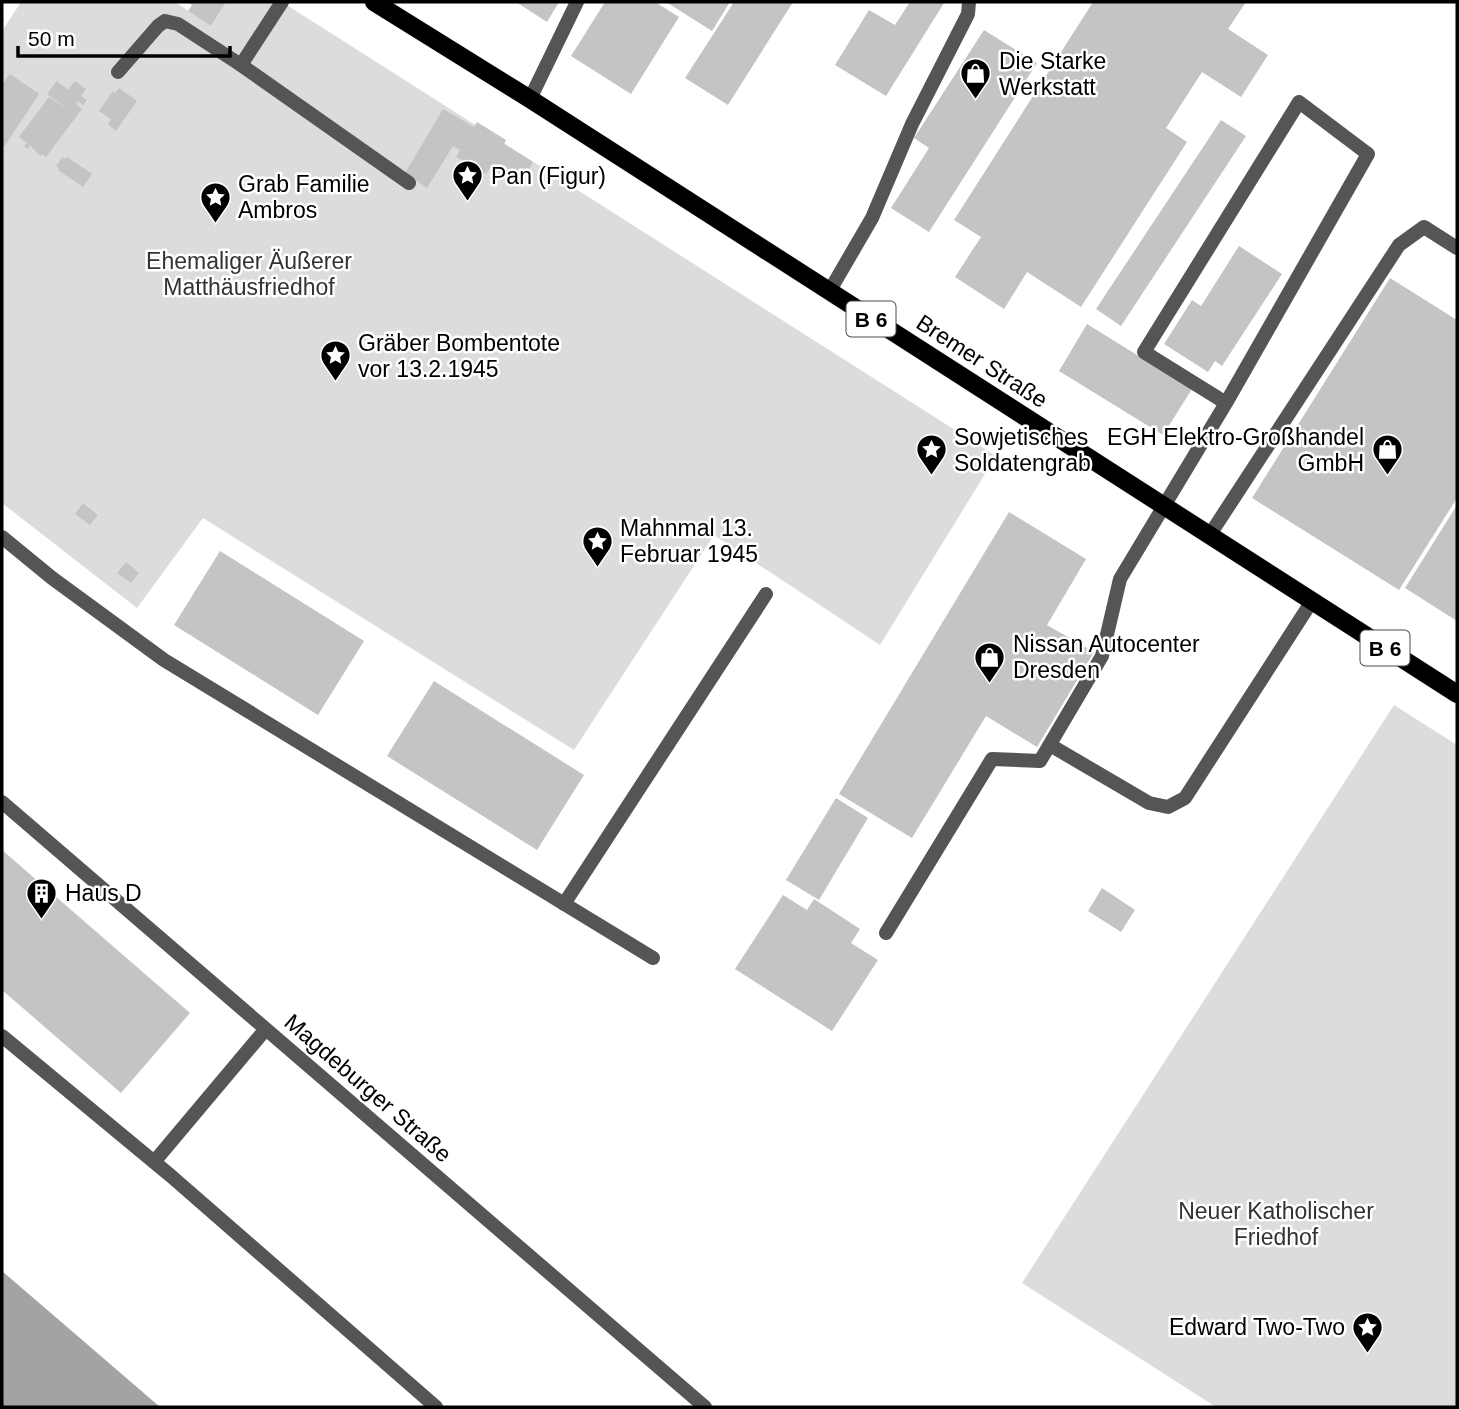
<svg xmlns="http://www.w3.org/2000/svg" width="1459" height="1409" viewBox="0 0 1459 1409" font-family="Helvetica,sans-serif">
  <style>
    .green { fill: #dcdcdc }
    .water { fill: #a3a3a3 }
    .building { fill: #c4c4c4 }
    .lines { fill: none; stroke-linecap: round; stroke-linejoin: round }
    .primary-casing { stroke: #dbdbdb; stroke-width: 19 }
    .lane { stroke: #555; stroke-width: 14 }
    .street { stroke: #555; stroke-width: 14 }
    .primary { stroke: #000; stroke-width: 18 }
    .labels { text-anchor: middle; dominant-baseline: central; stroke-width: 5; stroke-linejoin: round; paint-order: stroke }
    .shield { fill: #fff; stroke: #4c4c4c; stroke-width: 2 }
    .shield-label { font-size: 21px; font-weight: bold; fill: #000 }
    .poi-label { font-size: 23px; fill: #000; stroke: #fff; text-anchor: start }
    .park-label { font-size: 23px; fill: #333; stroke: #fff }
    .street-label { font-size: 23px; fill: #000; stroke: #fff }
  </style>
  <rect width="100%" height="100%" fill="#fff"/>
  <g class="green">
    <polygon points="21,2 175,2 211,26 226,2 282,2 996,456 880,645 714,535 574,750 203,518 137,608 2,503 2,31"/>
    <polygon points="1394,705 1457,745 1457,1407 1216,1407 1022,1283"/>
  </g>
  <polygon class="water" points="2,1271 160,1407 2,1407"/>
  <g class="building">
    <polygon points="187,2 226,2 211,26 188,11 192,5"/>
    <polygon points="516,2 559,2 547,22"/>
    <polygon points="605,2 655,2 679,17 631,94 571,56"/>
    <polygon points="666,2 730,2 712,31"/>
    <polygon points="734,2 793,2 728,105 685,78"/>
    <polygon points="910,2 944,3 886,96 835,65 869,10 895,25"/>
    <polygon points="1093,2 1246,2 1228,29 1268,55 1241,97 1202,72 1166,128 1187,142 1081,307 1027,272 1004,309 955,277 981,237 954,220"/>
    <polygon points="984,30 1037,63 929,232 891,208 929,148 914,138"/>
    <polygon points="10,74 39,94 2,150 2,85"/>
    <polygon points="57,81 68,90 75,81 86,89 81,96 87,100 83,105 78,101 76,104 82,109 46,157 42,154 40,156 30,145 28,149 24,146 27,143 19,137 49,97 72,112 47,94"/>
    <polygon points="119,88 137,101 116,131 108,124 111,119 99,111 113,91 115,93"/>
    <polygon points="443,109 474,127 477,122 506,140 504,144 533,162 519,186 490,168 486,174 456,157 460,150 453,146 427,188 405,173"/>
    <polygon points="1221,120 1246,136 1121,326 1096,309"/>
    <polygon points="62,157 65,159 67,157 92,174 83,187 58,170 59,168 56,166"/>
    <polygon points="1239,246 1282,274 1222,366 1215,361 1208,372 1164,344 1192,300 1201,306"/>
    <polygon points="1390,278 1457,320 1457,498 1399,590 1252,498"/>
    <polygon points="1087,324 1192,389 1163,435 1059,371"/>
    <polygon points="83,503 98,515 90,525 75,514"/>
    <polygon points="1457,505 1457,621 1405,588"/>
    <polygon points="1009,512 1086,559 1047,625 1094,652 1037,747 986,716 912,838 839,794"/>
    <polygon points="220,551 364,641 318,715 174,625"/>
    <polygon points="126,562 139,573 131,583 117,573"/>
    <polygon points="434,681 584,775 537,850 387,756"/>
    <polygon points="836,798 868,818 819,900 786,880"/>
    <polygon points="2,850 190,1013 121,1093 2,990"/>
    <polygon points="1102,888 1135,910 1121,932 1088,911"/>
    <polygon points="783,895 807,910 814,899 860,929 851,943 878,960 832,1031 735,969"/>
  </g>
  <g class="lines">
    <defs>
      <polyline id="primary" points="374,2 530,99 1457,694"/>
    </defs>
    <use href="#primary" class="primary-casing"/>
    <g class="lane">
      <polyline points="241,65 409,183"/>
      <polyline points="118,72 158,26 165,21 178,24 241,65 282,2"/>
      <polyline points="530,99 577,2"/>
      <polyline points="829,292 872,218 912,124 968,14 969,2"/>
      <polyline points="1209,536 1399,245 1424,227 1457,248"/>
      <polyline points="2,537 52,578 164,660 653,958"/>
      <polyline points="1050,745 1149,803 1168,807 1185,798 1312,601"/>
      <polyline points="564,904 766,594"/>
      <polyline points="886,933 992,759 1040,761 1102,656 1120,579 1226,403 1368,154 1299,102 1144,352 1226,403"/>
      <polyline points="2,1036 171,1176 436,1407"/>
      <polyline points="154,1162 265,1030"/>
    </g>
    <polyline class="street" points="2,802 705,1407"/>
    <use href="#primary" class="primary"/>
  </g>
  <defs>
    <symbol id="shop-pin" viewBox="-11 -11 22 30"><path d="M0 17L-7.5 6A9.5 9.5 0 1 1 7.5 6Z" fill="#000" stroke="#fff"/><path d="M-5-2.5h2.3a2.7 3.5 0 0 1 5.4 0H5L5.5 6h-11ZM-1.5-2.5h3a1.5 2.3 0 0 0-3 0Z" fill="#fff"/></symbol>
    <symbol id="sight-pin" viewBox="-11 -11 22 30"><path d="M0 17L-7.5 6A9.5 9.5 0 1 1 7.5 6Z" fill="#000" stroke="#fff"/><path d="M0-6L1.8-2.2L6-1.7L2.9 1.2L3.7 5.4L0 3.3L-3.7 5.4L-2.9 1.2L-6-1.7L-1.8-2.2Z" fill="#fff"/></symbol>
    <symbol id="building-pin" viewBox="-11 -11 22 30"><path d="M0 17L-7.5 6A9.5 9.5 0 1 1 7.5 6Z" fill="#000" stroke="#fff"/><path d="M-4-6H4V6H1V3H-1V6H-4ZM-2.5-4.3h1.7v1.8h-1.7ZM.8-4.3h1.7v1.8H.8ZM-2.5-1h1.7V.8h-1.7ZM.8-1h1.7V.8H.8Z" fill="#fff"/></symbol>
  </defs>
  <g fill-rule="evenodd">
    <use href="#shop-pin" x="958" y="56" width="35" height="47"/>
    <use href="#sight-pin" x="450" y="158" width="35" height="47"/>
    <use href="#sight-pin" x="198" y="180" width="35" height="47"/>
    <use href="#sight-pin" x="318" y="338" width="35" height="47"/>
    <use href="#sight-pin" x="914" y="432" width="35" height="47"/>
    <use href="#shop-pin" x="1370" y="432" width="35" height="47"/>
    <use href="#sight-pin" x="580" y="524" width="35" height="47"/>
    <use href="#shop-pin" x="972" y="640" width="35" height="47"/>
    <use href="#building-pin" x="24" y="876" width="35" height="47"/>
    <use href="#sight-pin" x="1350" y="1310" width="35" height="47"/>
  </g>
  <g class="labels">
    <g class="shield">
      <rect x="846.5" y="301.5" width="49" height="35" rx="5"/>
      <rect x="1360.5" y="630.5" width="49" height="35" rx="5"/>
    </g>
    <g class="shield-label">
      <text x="871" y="319">B 6</text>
      <text x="1385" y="648">B 6</text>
    </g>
    <g class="poi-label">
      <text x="999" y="61">Die Starke<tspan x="999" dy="26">Werkstatt</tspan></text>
      <text x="491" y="176">Pan (Figur)</text>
      <text x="238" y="184">Grab Familie<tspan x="238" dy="26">Ambros</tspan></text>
      <text x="358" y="343">Gräber Bombentote<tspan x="358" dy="26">vor 13.2.1945</tspan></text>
      <text x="954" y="437">Sowjetisches<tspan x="954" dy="26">Soldatengrab</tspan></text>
      <text x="1364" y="437" text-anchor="end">EGH Elektro-Großhandel<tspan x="1364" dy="26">GmbH</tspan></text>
      <text x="620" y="528">Mahnmal 13.<tspan x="620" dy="26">Februar 1945</tspan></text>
      <text x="1013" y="644">Nissan Autocenter<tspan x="1013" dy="26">Dresden</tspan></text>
      <text x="65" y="893">Haus D</text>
      <text x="1345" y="1327" text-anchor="end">Edward Two-Two</text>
    </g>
    <g class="park-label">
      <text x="249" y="261">Ehemaliger Äußerer<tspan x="249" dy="26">Matthäusfriedhof</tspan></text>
      <text x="1276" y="1211">Neuer Katholischer<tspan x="1276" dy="26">Friedhof</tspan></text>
    </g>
    <g class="street-label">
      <text transform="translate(982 361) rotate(33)">Bremer Straße</text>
      <text transform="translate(368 1088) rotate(41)">Magdeburger Straße</text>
    </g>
  </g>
  <rect width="1459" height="1409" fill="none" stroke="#000000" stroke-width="7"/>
  <path d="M18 46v10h212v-10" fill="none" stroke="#000000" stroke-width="3.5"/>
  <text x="28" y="46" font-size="21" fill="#000000" stroke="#ffffff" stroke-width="5" paint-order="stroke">50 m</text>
</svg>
